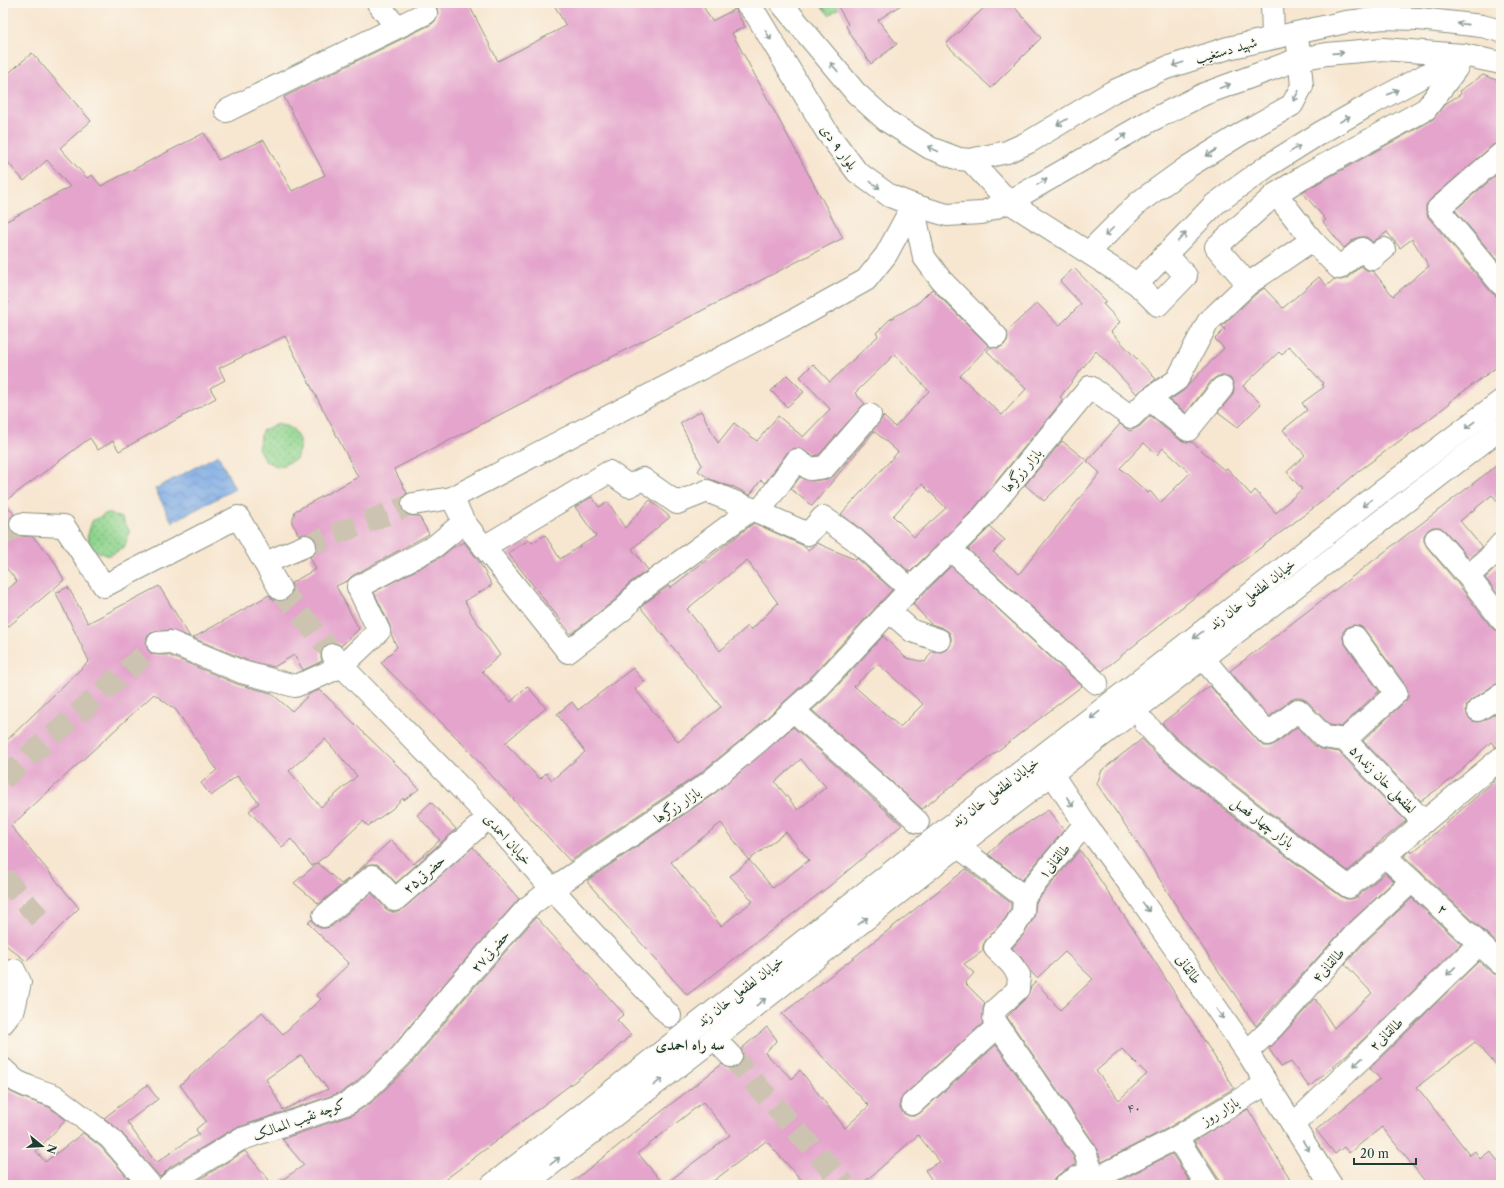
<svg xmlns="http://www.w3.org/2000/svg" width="1504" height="1188" viewBox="0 0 1504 1188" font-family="'Libre Caslon Text',Amiri,serif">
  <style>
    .grass { fill: url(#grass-dots); stroke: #578861 }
    .park { fill: #8fd48e; stroke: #578861 }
    .water { fill: url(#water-waves); stroke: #4c738c }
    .building { fill: #e4a4cc; fill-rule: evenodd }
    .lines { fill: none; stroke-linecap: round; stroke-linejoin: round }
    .minor-tunnel { stroke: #ccc4b1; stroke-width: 22; stroke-dasharray: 22 11; stroke-linecap: butt }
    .minor-casing { stroke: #8b9282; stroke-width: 24 }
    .minor { stroke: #fff; stroke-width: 22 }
    .oneway { stroke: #8f9e9a }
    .labels { text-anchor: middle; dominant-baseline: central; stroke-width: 3; stroke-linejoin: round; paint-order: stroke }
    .number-label { font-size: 12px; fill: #50575a }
    .street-label { font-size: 14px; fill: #1f3d34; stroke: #fbf7ec }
    .neighbourhood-label { font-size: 15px; font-weight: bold; fill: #1f3d34; stroke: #fbf7ec }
  </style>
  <defs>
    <pattern id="grass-dots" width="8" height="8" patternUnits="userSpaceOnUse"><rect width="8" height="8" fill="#8fd48e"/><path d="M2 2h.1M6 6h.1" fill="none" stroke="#74ad75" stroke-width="1.8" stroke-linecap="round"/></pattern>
    <pattern id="water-waves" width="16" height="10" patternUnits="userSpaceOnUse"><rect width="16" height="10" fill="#7aa9e4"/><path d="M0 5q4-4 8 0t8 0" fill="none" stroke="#638bba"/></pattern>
  </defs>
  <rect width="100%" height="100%" fill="#fbf7ec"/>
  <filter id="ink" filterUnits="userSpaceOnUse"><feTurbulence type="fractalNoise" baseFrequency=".025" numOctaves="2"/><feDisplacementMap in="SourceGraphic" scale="8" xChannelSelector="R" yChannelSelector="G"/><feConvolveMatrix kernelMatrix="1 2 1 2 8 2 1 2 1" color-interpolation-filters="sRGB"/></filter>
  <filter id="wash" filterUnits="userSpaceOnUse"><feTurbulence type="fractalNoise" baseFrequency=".012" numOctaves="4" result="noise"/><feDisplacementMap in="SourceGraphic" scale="16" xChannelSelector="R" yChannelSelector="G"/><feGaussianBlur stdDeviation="0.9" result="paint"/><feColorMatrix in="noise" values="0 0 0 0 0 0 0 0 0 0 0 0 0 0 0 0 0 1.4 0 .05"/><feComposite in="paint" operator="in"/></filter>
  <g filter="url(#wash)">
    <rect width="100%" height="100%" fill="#f7e6d0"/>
    <g class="grass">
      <polygon points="278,423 293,429 301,443 296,459 279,467 265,461 258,448 262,431"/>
      <polygon points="107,513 122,518 130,532 124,548 108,556 94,550 87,538 92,521"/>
    </g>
    <polygon class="park" points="819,3 846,3 829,15"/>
    <polygon class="water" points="218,455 235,489 172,522 155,489"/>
    <g id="blocks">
      <g class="building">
        <polygon points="433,3 468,3 498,61 566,26 553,3 701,3 712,21 735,9 745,27 732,33 843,238 394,469 407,493 401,500 401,506 403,511 409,516 419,516 429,534 352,576 347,581 336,586 359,629 341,646 337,643 331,643 325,646 321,651 321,657 322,661 303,670 294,655 274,667 246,660 193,638 269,595 273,600 280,601 287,600 291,596 292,589 291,583 316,569 310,557 315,553 317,548 317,541 313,536 307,534 299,535 292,523 295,511 358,477 285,336 219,368 225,380 210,388 216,398 119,451 113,441 98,450 90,438 4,502 14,514 10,518 9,523 10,530 14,534 20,536 33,537 54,561 64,580 3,631 3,594 17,581 3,564 3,308 9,303 3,292 3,223 70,187 47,160 24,181 3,157 3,78 32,53 91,121 60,148 87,178 92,175 101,186 204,133 218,160 264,140 292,191 325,175 284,97 432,24 436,20 438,14 437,8"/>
        <polygon points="836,3 904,3 878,20 897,44 871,64 851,35 846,26 848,24"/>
        <polygon points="989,3 1011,3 1041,38 991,88 946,44"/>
        <path d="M1483,75L1501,82V142L1493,145L1430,200L1426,205V211L1428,217L1491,292L1496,296H1501V364L1449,402L1450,403L1428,420L1360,470L1332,494L1191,600L1102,671L968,549L990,527L1005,540L993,552L1019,574L1100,473L1087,461L1120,424L1130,431L1140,426L1150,416L1180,440L1187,442H1192L1224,470L1227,468L1251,495L1255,490L1276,513L1302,489L1287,472L1305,455L1283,430L1307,410L1302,403L1324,387L1322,384L1323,383L1289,346L1282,355L1279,352L1243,386L1261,404L1238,427L1218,412L1232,396L1234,390L1233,383L1230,378L1224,376H1218L1212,380L1186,413L1170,400L1184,390L1190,383L1224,348L1215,339L1225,329L1222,326L1256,294L1264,288L1283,308L1319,277L1327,286L1334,279L1341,280L1347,278L1361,266L1368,271H1373L1393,296L1429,266L1412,239L1400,248L1387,232L1373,242L1366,237H1360L1354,239L1344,248L1323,222L1326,220L1302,192L1432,120L1445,104L1461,94L1459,91ZM1144,443L1157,455L1163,448L1190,473L1160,503L1150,491L1148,493L1120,468Z"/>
        <polygon points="1501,171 1501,265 1455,210"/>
        <path d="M1074,268L1106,301L1103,304L1120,322L1111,332L1156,379L1137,394L1096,351L1060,397L1063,400L973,510L910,572L862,530L841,514L898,452L874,431L812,506L791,489L800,477L812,481L827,479L834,476L879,423L883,416L895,427L929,391L895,354L855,393L865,404L861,407L819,455L813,456L799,448L792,449L787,453L765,483L761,480L750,495L732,486V487L710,479L698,471L702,465L680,423L701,411L718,443L734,423L757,441L778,416L803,437L830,409L800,377L813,364L830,382L878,336L876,333L889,320L918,303L932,289L989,346L960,376L1002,415L1026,389L987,351L991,347L999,348L1004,345L1008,339L1007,331L1037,303L1059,326L1081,304L1060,281ZM922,484L946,508L914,537L893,516Z"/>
        <polygon points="787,375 804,392 787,407 771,391"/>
        <polygon points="1062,441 1086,460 1044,501 1025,485"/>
        <polygon points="1501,462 1501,505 1492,495 1460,521 1482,547 1480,549 1469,558 1445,531 1440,527 1433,527 1428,530 1424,535 1424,541 1427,547 1458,584 1491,627 1496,630 1501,631 1501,683 1494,685 1471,700 1467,704 1466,710 1468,717 1472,721 1478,722 1485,720 1501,710 1501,746 1495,747 1491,742 1453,778 1421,801 1363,741 1404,702 1408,698 1408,692 1406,686 1365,630 1360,626 1354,625 1347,627 1343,632 1343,639 1345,644 1379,691 1341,727 1330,725 1307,701 1301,698 1296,698 1291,700 1269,717 1230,671"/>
        <polygon points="592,497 599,507 608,502 625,528 650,500 670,517 632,549 648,570 628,584 616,599 571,634 508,553 529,540 532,543 545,535 560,559 596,536 575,507"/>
        <path d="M754,523L802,545L808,550L817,543L856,560L857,558L892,590L808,680L751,732L699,774L570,861L458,739L381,663L397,647L391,634L390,626L374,592L441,557L452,548L464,542L478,560L492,585L465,601L472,615L500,655L482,671L511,702L527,686L546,708L505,743L540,779L546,773L552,780L585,752L557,714L572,702L578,710L633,668L645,682L635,689L678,742L721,707L641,608L645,603L669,586L670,588ZM747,560L778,603L751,630L748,626L720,651L687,609Z"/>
        <polygon points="1501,563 1501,598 1485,578"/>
        <path d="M951,566L1082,686L922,809L812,710L826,698L883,636L906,658L925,662L932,651L941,652L948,649L951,644V637L949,632L943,628L931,624L913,604ZM878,664L923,704L900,727L854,686Z"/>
        <path d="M159,586L190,637L169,630L151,633L147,637L146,644L148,650L152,654L159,655H168L237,684L271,693L292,711L311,693L320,690L402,770L419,789L404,800L403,798L392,809L368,826L363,821L327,855L312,866L291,839L282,847L249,811L259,803L237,776L211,796L201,783L217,770L176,710L154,694L11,826L79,908L26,961L3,943V744L89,661L56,593L68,587L88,623ZM325,739L357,776L321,807L289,771Z"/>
        <polygon points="1210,686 1237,718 1259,742 1264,746 1270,746 1275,744 1297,727 1315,746 1322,749 1339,752 1406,821 1375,846 1373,849 1348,871 1272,814 1198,756 1175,737 1162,723"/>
        <path d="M793,727L902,825L832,884L687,995L588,883V880L714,794ZM801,759L826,787L798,810L775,782ZM721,823L749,860L730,876L753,901L721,926L671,862ZM786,832L809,860L773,888L749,860Z"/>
        <polygon points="1142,739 1158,756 1182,776 1256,834 1342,897 1347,899 1352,899 1357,897 1385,873 1394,881 1346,926 1256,1026 1197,939 1134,838 1097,784 1102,770"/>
        <polygon points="1501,775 1501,947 1404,856 1411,850 1412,853"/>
        <polygon points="431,802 456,829 396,883 382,868 377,864 371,864 365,866 352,877 391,840 414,864 440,840 417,815"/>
        <polygon points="1048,810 1064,830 1022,880 988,854 1007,836"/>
        <path d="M473,847L519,899L445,983L392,1048L355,1083L342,1092L233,1129L170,1167L160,1177L119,1130L104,1118L147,1085L158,1099L127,1122L156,1163L189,1140L199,1135L196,1129L206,1121L180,1085L262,1012L283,1034L321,999L316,995L349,964L308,923L312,919L315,924L320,928H326L332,926L372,893L386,909L392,912H398L403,909ZM301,1055L328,1089L283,1110L266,1079Z"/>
        <path d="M1080,850L1157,965L1234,1088L1168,1128L1102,1162L1094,1143L1007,1017L1026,998L1031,987L1036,982L1060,1010L1093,979L1065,952L1037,978L1030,971L1021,957L1012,948L1024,934L1034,918L1036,902ZM1122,1049L1147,1074L1119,1100L1096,1071Z"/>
        <polygon points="318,863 341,884 348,879 348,880 319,904 294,883"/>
        <polygon points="966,869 1011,903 1011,908 1005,919 986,940 983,945 983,951 964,964 974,973 965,983 985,1003 983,1009 983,1023 904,1095 900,1101 900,1107 903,1113 909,1116 915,1116 920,1113 996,1045 1073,1156 1076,1164 1058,1175 1054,1179 1053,1185 935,1185 925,1170 940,1162 918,1135 861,1185 806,1185 766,1141 708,1185 664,1185 730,1135 703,1102 638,1153 664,1185 568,1185 722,1064 728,1068 734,1068 740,1065 743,1059 743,1053 741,1049 767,1027 777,1040 765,1053 792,1079 800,1070 845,1128 869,1106 782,1014"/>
        <polygon points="1412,898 1461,944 1354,1048 1309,1087 1291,1062 1281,1067 1269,1049 1283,1034 1315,999 1334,1028 1372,993 1345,964 1364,943"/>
        <polygon points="536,917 624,1014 617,1020 631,1035 603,1060 438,1185 275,1185 304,1165 282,1139 352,1115 372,1102 411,1064 464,999"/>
        <polygon points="1479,961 1492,973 1501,976 1501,1070 1475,1042 1417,1087 1470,1155 1475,1151 1480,1159 1490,1151 1501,1165 1501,1185 1428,1185 1382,1127 1349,1153 1344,1147 1335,1154 1316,1130 1380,1079 1370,1068"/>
        <polygon points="3,1086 11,1092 24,1098 49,1107 66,1120 36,1151 45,1162 83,1133 101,1147 134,1185 79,1185 73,1184 72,1185 3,1185"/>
        <polygon points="1248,1109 1275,1154 1293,1185 1219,1185 1218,1178 1194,1141"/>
        <polygon points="245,1151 273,1185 200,1185 197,1181"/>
        <polygon points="1172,1154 1192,1185 1111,1185"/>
      </g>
    </g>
  </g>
  <g filter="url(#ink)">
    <use href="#blocks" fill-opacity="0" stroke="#8b9282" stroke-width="1"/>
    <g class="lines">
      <g class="minor-tunnel">
        <polyline points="3,535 21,524"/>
        <polyline points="305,546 413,504"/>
        <polyline points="280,589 333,654"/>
        <polyline points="3,779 158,643"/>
        <polyline points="3,877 44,923"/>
        <polyline points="731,1056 845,1185"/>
      </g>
      <defs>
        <g id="minor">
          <polyline points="378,3 396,27"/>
          <polyline points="746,3 757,16 827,132 857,172 890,196 913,205 947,215 981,213 1009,202 1150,121 1204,94 1299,59 1327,54 1383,49 1463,55 1501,63"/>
          <polyline points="781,3 856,93 887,121 930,148 959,159 970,160 1007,152 1029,142 1112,92 1166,68 1228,48 1346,22 1384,18 1419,19 1482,26 1501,31"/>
          <polyline points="1272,3 1273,37"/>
          <polyline points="226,111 426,13"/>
          <polyline points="1501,154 1438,209 1501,284"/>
          <polyline points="970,160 1009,202 1137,284 1215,204 1269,165 1320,133 1369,105 1463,55"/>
          <polyline points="1276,194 1312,240 1339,268 1362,249 1372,259 1384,249"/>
          <polyline points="913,205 924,257 941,280 996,336"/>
          <polyline points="1089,252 1139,202 1189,166 1244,132 1292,105 1302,86 1298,45"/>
          <polyline points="1137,284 1158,305 1186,276 1166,254"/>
          <polyline points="1248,284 1312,240"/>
          <polyline points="1149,399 1188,430 1222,388"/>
          <polyline points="413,504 452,498"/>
          <polyline points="759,512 797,460 810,469 825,467 870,415"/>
          <polyline points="464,522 568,652 625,608 636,594 752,509 808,534 823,517 854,539 910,589"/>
          <polyline points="21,524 64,526 104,586 238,517 280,589"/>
          <polyline points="1436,539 1468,576 1501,619"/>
          <polyline points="484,547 609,472 629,486 643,479 677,503 707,491 752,509"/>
          <polyline points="950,549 1097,683"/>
          <polyline points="265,563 305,546"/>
          <polyline points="1468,576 1489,558 1501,544"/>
          <polyline points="889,611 912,631 939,640"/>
          <polyline points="158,643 170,642 242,672 295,686 311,680 342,666 379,631 358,587 435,546 464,522 452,498 796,319 866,280 886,255 913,205"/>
          <polyline points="333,655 342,666 489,817 552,889 670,1016"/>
          <polyline points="1203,658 1246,710 1268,734 1298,710 1324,737 1345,740 1424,822"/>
          <polyline points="1478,710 1501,695"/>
          <polyline points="794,711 903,808 918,822"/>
          <polyline points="1145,723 1166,746 1190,766 1264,824 1349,887 1424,822 1501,758"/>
          <polyline points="1345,740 1396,693 1355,637"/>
          <polyline points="1042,763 1052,774 1085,824 1137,894 1247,1052 1331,1185"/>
          <polyline points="947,838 1024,897"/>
          <polyline points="1384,855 1501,964"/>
          <polyline points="1024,897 1023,912 1015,926 995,948 1011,964 1019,975 1018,989 995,1010 994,1020 1084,1150 1092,1172 1078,1177 1065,1185"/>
          <polyline points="1024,897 1085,824"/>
          <polyline points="324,916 373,876 395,900 489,817"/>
          <polyline points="3,1023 14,1009 20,982 14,970"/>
          <polyline points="724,1049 731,1056"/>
          <polyline points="1247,1052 1274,1026 1355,934 1412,881"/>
          <polyline points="3,1069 16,1081 29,1087 55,1096 110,1138 150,1185"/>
          <polyline points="912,1104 998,1026"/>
          <polyline points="1293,1125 1479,944"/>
          <polyline points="1174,1139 1183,1147 1207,1185"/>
          <polyline points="1092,1172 1101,1176 1174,1139 1266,1084"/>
          <polyline points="169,1185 177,1178 239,1140 348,1103 363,1093 401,1056 454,991 527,908 552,889 707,784 759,741 817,689 910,589 982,518 1090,387 1131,417 1149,399 1177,380 1208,322 1248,284 1216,247 1276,194 1303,177 1426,109 1456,69 1463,55"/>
          <polyline points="492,1185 940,834 1112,702 1381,492 1501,401"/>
          <polyline points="524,1185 715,1038 958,846 1281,598 1501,428"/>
        </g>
      </defs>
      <use href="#minor" class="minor-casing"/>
      <use href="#minor" class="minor"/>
    </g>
    <defs><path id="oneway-shaft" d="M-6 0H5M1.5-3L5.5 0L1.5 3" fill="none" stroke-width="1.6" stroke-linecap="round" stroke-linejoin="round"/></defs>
    <g class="oneway">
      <use href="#oneway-shaft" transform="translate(1463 24) rotate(-174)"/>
      <use href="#oneway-shaft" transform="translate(768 35) rotate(59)"/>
      <use href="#oneway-shaft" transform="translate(1338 53) rotate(-4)"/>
      <use href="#oneway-shaft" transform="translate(1178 64) rotate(162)"/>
      <use href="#oneway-shaft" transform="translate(834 67) rotate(-130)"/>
      <use href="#oneway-shaft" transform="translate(1225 86) rotate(-21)"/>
      <use href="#oneway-shaft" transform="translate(1393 92) rotate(-28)"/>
      <use href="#oneway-shaft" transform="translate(1296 96) rotate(118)"/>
      <use href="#oneway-shaft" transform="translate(1345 119) rotate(-30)"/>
      <use href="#oneway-shaft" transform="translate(1062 122) rotate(149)"/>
      <use href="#oneway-shaft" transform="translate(1122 137) rotate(-30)"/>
      <use href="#oneway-shaft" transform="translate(933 149) rotate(-156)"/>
      <use href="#oneway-shaft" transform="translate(1295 149) rotate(-32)"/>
      <use href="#oneway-shaft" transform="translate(1211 153) rotate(147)"/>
      <use href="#oneway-shaft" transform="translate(1042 182) rotate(-31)"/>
      <use href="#oneway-shaft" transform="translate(875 185) rotate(36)"/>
      <use href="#oneway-shaft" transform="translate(1109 232) rotate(135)"/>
      <use href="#oneway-shaft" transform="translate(1182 237) rotate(-46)"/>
      <use href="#oneway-shaft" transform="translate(1470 425) rotate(143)"/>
      <use href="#oneway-shaft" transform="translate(1367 503) rotate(142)"/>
      <use href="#oneway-shaft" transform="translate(1198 635) rotate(142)"/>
      <use href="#oneway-shaft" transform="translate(1095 715) rotate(142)"/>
      <use href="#oneway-shaft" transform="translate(1070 802) rotate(57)"/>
      <use href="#oneway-shaft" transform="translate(1146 907) rotate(55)"/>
      <use href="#oneway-shaft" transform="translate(863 921) rotate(-38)"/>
      <use href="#oneway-shaft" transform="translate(1451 971) rotate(136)"/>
      <use href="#oneway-shaft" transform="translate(761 1002) rotate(-38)"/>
      <use href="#oneway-shaft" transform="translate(1220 1014) rotate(55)"/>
      <use href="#oneway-shaft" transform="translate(1358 1062) rotate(136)"/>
      <use href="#oneway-shaft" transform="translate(658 1082) rotate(-38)"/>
      <use href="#oneway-shaft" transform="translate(1306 1146) rotate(58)"/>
      <use href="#oneway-shaft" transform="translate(555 1161) rotate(-38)"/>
    </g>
  </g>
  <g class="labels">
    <g class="number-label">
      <text x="1134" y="1107">۴۰</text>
    </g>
    <g class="street-label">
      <text transform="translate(1226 50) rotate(-16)">شهید دستغیب</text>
      <text transform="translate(839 147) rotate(54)">بلوار ۹ دی</text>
      <text transform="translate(1022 470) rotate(-50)">بازار زرگرها</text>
      <text transform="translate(1252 594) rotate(-38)">خیابان لطفعلی خان زند</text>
      <text transform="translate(1383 779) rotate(46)">لطفعلی خان زند۵۸</text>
      <text transform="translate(995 792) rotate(-37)">خیابان لطفعلی خان زند</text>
      <text transform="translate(677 805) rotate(-34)">بازار زرگرها</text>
      <text transform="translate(1263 822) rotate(37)">بازار چهار فصل</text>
      <text transform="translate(508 839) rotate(48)">خیابان احمدی</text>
      <text transform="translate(1054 861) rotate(-50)">طالقانی۱</text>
      <text transform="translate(424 874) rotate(-41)">حضرتی۲۵</text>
      <text transform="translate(1443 909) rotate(43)">۲</text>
      <text transform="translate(490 951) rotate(-49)">حضرتی۲۷</text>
      <text transform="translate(1328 965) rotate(-48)">طالقانی۴</text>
      <text transform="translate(1189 969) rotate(55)">طالقانی</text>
      <text transform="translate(740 991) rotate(-38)">خیابان لطفعلی خان زند</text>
      <text transform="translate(1386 1034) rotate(-44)">طالقانی۲</text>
      <text transform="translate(1220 1111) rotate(-31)">بازار روز</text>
      <text transform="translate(299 1119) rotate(-20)">کوچه نقیب الممالک</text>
    </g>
    <g class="neighbourhood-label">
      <text x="690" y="1044">سه راه احمدی</text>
    </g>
  </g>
  <rect width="1504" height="1188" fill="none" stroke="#fbf7ec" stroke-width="16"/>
  <g transform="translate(42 1146) rotate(108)" stroke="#fbf7ec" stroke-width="3" paint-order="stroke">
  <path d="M0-3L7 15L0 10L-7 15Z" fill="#1f3d34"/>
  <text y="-6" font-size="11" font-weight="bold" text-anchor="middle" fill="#1f3d34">N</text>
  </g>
  <path d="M1354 1158v6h62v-6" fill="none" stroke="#1f3d34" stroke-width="2"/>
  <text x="1360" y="1158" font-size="12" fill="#1f3d34" stroke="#fbf7ec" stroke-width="3" paint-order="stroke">20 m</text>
</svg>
